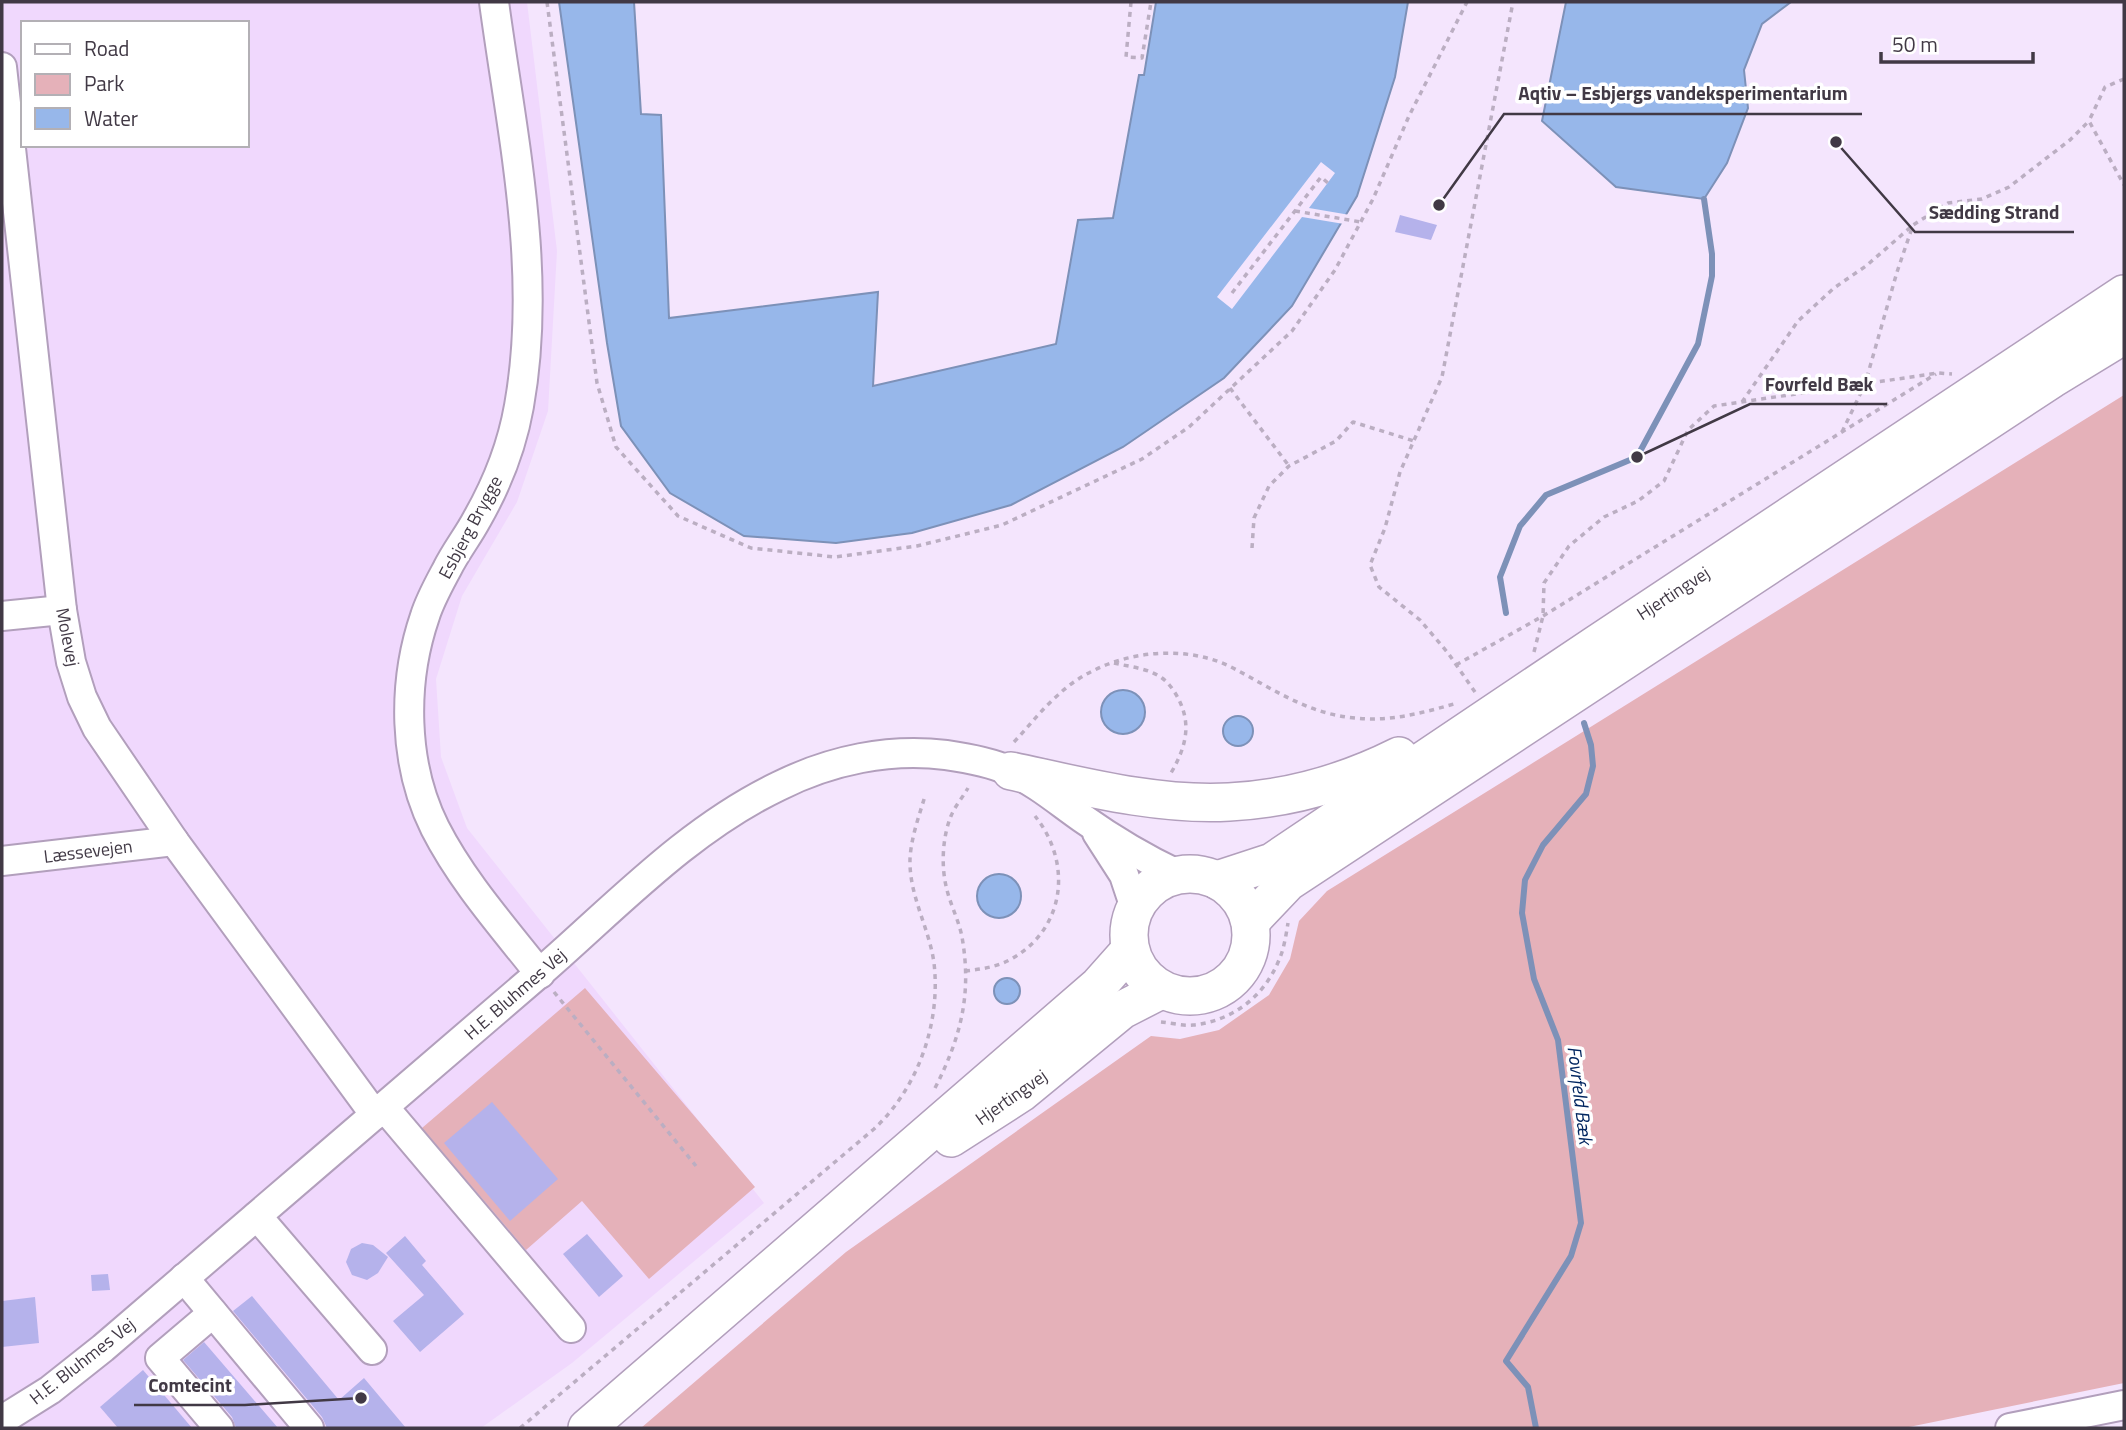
<svg xmlns="http://www.w3.org/2000/svg" width="2126" height="1430" viewBox="0 0 2126 1430" font-family="'Titillium Web',sans-serif">
  <style>
    .built { fill: #f0d8fd; fill-rule: evenodd }
    .green { fill: #e5b1b9 }
    .water { fill: #97b7ea; stroke: #7d91b8; stroke-width: 2 }
    .pier { fill: #f4e5fd }
    .lines { fill: none; stroke-linecap: round; stroke-linejoin: round }
    .stream { stroke: #7d91b8; stroke-width: 6 }
    .building { fill: #b5b2eb }
    .minor-casing { stroke: #b29fbc; stroke-width: 32 }
    .major-casing { stroke: #b29fbc; stroke-width: 40 }
    .path { stroke: #bbaec2; stroke-width: 3.5; stroke-dasharray: 5 5; stroke-linecap: butt }
    .minor { stroke: #fff; stroke-width: 28 }
    .major { stroke: #fff; stroke-width: 37 }
    .labels { text-anchor: middle; dominant-baseline: central; stroke-width: 7; stroke-linejoin: round; paint-order: stroke }
    .street-label { font-size: 18px; fill: #413945; stroke: #fff }
    .water-label { font-size: 19px; font-style: italic; fill: #022660; stroke: #fff }
    .leader { fill: none; stroke: #413945; stroke-width: 2.5 }
    .callout-dot { fill: #413945; stroke: #fff; stroke-width: 2.5 }
    .callout-label { font-size: 19px; text-anchor: middle; font-weight: bold; fill: #413945; stroke: #fff; stroke-width: 7; stroke-linejoin: round; paint-order: stroke }
  </style>
  <rect width="100%" height="100%" fill="#f4e5fd"/>
  <path class="built" d="M2,2H527L557,251L548,411L517,502L462,596L436,679L441,757L467,828L764,1203L572,1363L481,1428H2ZM23,23H247V145H23Z"/>
  <g class="green">
    <polygon points="2124,395 2124,1383 1904,1428 641,1428 846,1252 1151,1036 1180,1039 1219,1030 1269,995 1290,959 1299,921 1327,891"/>
    <polygon points="585,988 755,1187 649,1279 582,1201 526,1250 422,1128"/>
  </g>
  <g class="water">
    <polygon points="559,2 634,2 641,114 661,115 669,318 878,292 873,386 1056,344 1078,220 1113,218 1139,75 1144,75 1156,2 1408,2 1395,77 1357,196 1292,306 1224,378 1123,447 1011,505 912,533 836,543 744,536 670,493 621,426 607,343"/>
    <polygon points="1566,2 1791,2 1762,24 1744,70 1748,108 1727,163 1704,199 1616,187 1542,121"/>
    <circle cx="1123" cy="712" r="22"/>
    <circle cx="1238" cy="731" r="15"/>
    <circle cx="999" cy="896" r="22"/>
    <circle cx="1007" cy="991" r="13"/>
  </g>
  <polygon class="pier" points="1321,162 1335,173 1309,208 1350,215 1344,224 1302,217 1232,309 1217,297"/>
  <g class="lines">
    <g class="stream">
      <polyline points="1506,613 1500,577 1520,526 1546,495 1637,457 1698,344 1712,276 1712,254 1704,199"/>
      <polyline points="1536,1428 1528,1387 1506,1361 1571,1256 1581,1223 1558,1040 1534,979 1522,913 1525,880 1543,845 1586,794 1593,766 1591,745 1584,723"/>
    </g>
  </g>
  <g class="building">
    <polygon points="1400,215 1437,225 1431,240 1395,232"/>
    <polygon points="492,1102 558,1179 510,1221 444,1143"/>
    <polygon points="587,1234 623,1276 599,1297 563,1254"/>
    <polygon points="405,1236 426,1261 422,1265 464,1314 420,1352 393,1321 424,1295 386,1253"/>
    <polygon points="362,1243 373,1245 388,1257 378,1273 367,1280 352,1275 346,1262 351,1249"/>
    <polygon points="108,1274 110,1290 92,1291 91,1275"/>
    <polygon points="252,1296 339,1400 364,1378 406,1428 327,1428 322,1417 233,1311"/>
    <polygon points="35,1297 39,1343 2,1347 2,1301"/>
    <polygon points="204,1342 278,1428 236,1428 232,1417 183,1360"/>
    <polygon points="143,1370 192,1428 118,1428 100,1407"/>
  </g>
  <g class="lines">
    <defs>
      <g id="minor">
        <path d="M494,2C512,135 543,272 519,406C512,446 497,484 477,519C468,536 456,551 447,569C439,584 430,600 425,616C402,683 403,764 435,828C462,881 503,927 540,974"/>
        <polyline points="2,67 62,610 71,662 82,697 97,728 174,841 375,1115"/>
        <polyline points="2,616 62,610"/>
        <polyline points="1097,833 1124,875 1135,908"/>
        <polyline points="2,861 174,841"/>
        <polyline points="384,1107 571,1328"/>
        <polyline points="257,1216 372,1350"/>
        <polyline points="184,1278 309,1428"/>
        <polyline points="213,1313 160,1358 219,1428"/>
        <path d="M2,1420L50,1390L103,1348C247,1224 391,1101 535,977C613,910 685,831 779,786C831,760 889,748 946,755C967,758 990,762 1010,771C1036,782 1059,802 1082,818C1113,840 1145,859 1179,875"/>
        <polyline points="2010,1428 2124,1405"/>
      </g>
      <g id="major">
        <path d="M1011,771C1081,786 1157,806 1229,802C1288,799 1347,782 1399,756"/>
        <circle cx="1190" cy="935" r="61"/>
        <polyline points="1217,880 1272,862 1595,645 2124,294"/>
        <polyline points="1250,922 1288,882 2052,379 2124,335"/>
        <polyline points="951,1138 1021,1093 1122,1010 1161,990"/>
        <polyline points="587,1428 1098,986 1130,950"/>
      </g>
    </defs>
    <use href="#minor" class="minor-casing"/>
    <use href="#major" class="major-casing"/>
    <g class="path">
      <polyline points="547,2 597,383 616,447 678,516 751,548 835,557 917,546 1002,525 1142,459 1189,427 1292,331 1335,270 1373,199 1409,116 1467,2"/>
      <polyline points="1131,2 1126,57 1142,58 1151,2"/>
      <polyline points="2124,79 2105,87 2089,121 2124,185"/>
      <polyline points="1295,211 1361,222"/>
      <polyline points="1232,293 1321,177 1328,183"/>
      <polyline points="1230,388 1289,466"/>
      <polyline points="1742,402 1798,321 1834,288 1866,266 1912,226"/>
      <polyline points="1842,432 1865,384 1897,272 1913,225 1948,203 1982,199 2009,187 2070,140 2089,121"/>
      <polyline points="1252,548 1254,518 1269,486 1289,466 1336,441 1353,422 1414,441"/>
      <polyline points="1534,652 1543,616 1544,583 1569,546 1604,517 1638,501 1664,481 1688,430 1714,406 1938,373 1952,374"/>
      <path d="M1114,663C1130,667 1148,668 1162,678C1169,683 1175,692 1179,700C1192,726 1185,749 1171,773"/>
      <polyline points="1456,665 1543,616 1936,374"/>
      <polyline points="1475,692 1448,653 1420,620 1379,587 1370,565 1385,528 1400,472 1442,377 1513,2"/>
      <path d="M1014,742C1029,726 1042,709 1058,695C1102,653 1179,640 1233,668C1273,689 1308,714 1355,718C1389,722 1422,713 1454,704"/>
      <path d="M965,971C982,969 998,967 1013,958C1066,927 1072,862 1035,816"/>
      <polyline points="554,992 696,1166"/>
      <path d="M1161,1022C1171,1023 1183,1026 1193,1025C1232,1021 1264,997 1279,960C1284,949 1286,935 1288,923"/>
      <path d="M935,1088C961,1037 972,994 962,937C959,921 951,906 947,890C941,868 942,838 951,816C955,806 963,797 968,788"/>
      <path d="M520,1428L874,1129C918,1088 941,1023 934,963C929,927 909,896 910,859C911,838 919,816 925,796"/>
    </g>
    <use href="#minor" class="minor"/>
    <use href="#major" class="major"/>
  </g>
  <g class="labels">
    <g class="street-label">
      <text transform="translate(470 527) rotate(-62)">Esbjerg Brygge</text>
      <text transform="translate(1673 593) rotate(-33)">Hjertingvej</text>
      <text transform="translate(68 637) rotate(79)">Molevej</text>
      <text transform="translate(88 851) rotate(-7)">Læssevejen</text>
      <text transform="translate(515 994) rotate(-41)">H.E. Bluhmes Vej</text>
      <text transform="translate(1011 1097) rotate(-35)">Hjertingvej</text>
      <text transform="translate(82 1361) rotate(-38)">H.E. Bluhmes Vej</text>
    </g>
    <g class="water-label">
      <text transform="translate(1581 1095) rotate(83)">Fovrfeld Bæk</text>
    </g>
  </g>
  <path class="leader" d="M1439 205L1504 114H1862M1836 142L1915 232H2074M1637 457L1750 404H1887M361 1398L245 1405H134"/>
  <g class="callout-dot">
    <circle cx="1439" cy="205" r="7"/>
    <circle cx="1836" cy="142" r="7"/>
    <circle cx="1637" cy="457" r="7"/>
    <circle cx="361" cy="1398" r="7"/>
  </g>
  <g class="callout-label">
    <text x="1683" y="100">Aqtiv – Esbjergs vandeksperimentarium</text>
    <text x="1994" y="219">Sædding Strand</text>
    <text x="1819" y="391">Fovrfeld Bæk</text>
    <text x="190" y="1392">Comtecint</text>
  </g>
  <rect width="2126" height="1430" fill="none" stroke="#413945" stroke-width="7"/>
  <rect x="21" y="21" width="228" height="126" fill="#ffffff" stroke="#b3b0b5" stroke-width="2"/>
  <rect x="35" y="44" width="35" height="10" fill="#ffffff" stroke="#b3b0b5" stroke-width="2"/>
  <text x="84" y="56" font-size="21" fill="#413945">Road</text>
  <rect x="35" y="74" width="35" height="21" fill="#e5b1b9" stroke="#b3b0b5" stroke-width="2"/>
  <text x="84" y="91" font-size="21" fill="#413945">Park</text>
  <rect x="35" y="108" width="35" height="21" fill="#97b7ea" stroke="#b3b0b5" stroke-width="2"/>
  <text x="84" y="126" font-size="21" fill="#413945">Water</text>
  <path d="M1881 52v10h152v-10" fill="none" stroke="#413945" stroke-width="3.5"/>
  <text x="1892" y="52" font-size="21" fill="#413945" stroke="#ffffff" stroke-width="5" paint-order="stroke">50 m</text>
</svg>
